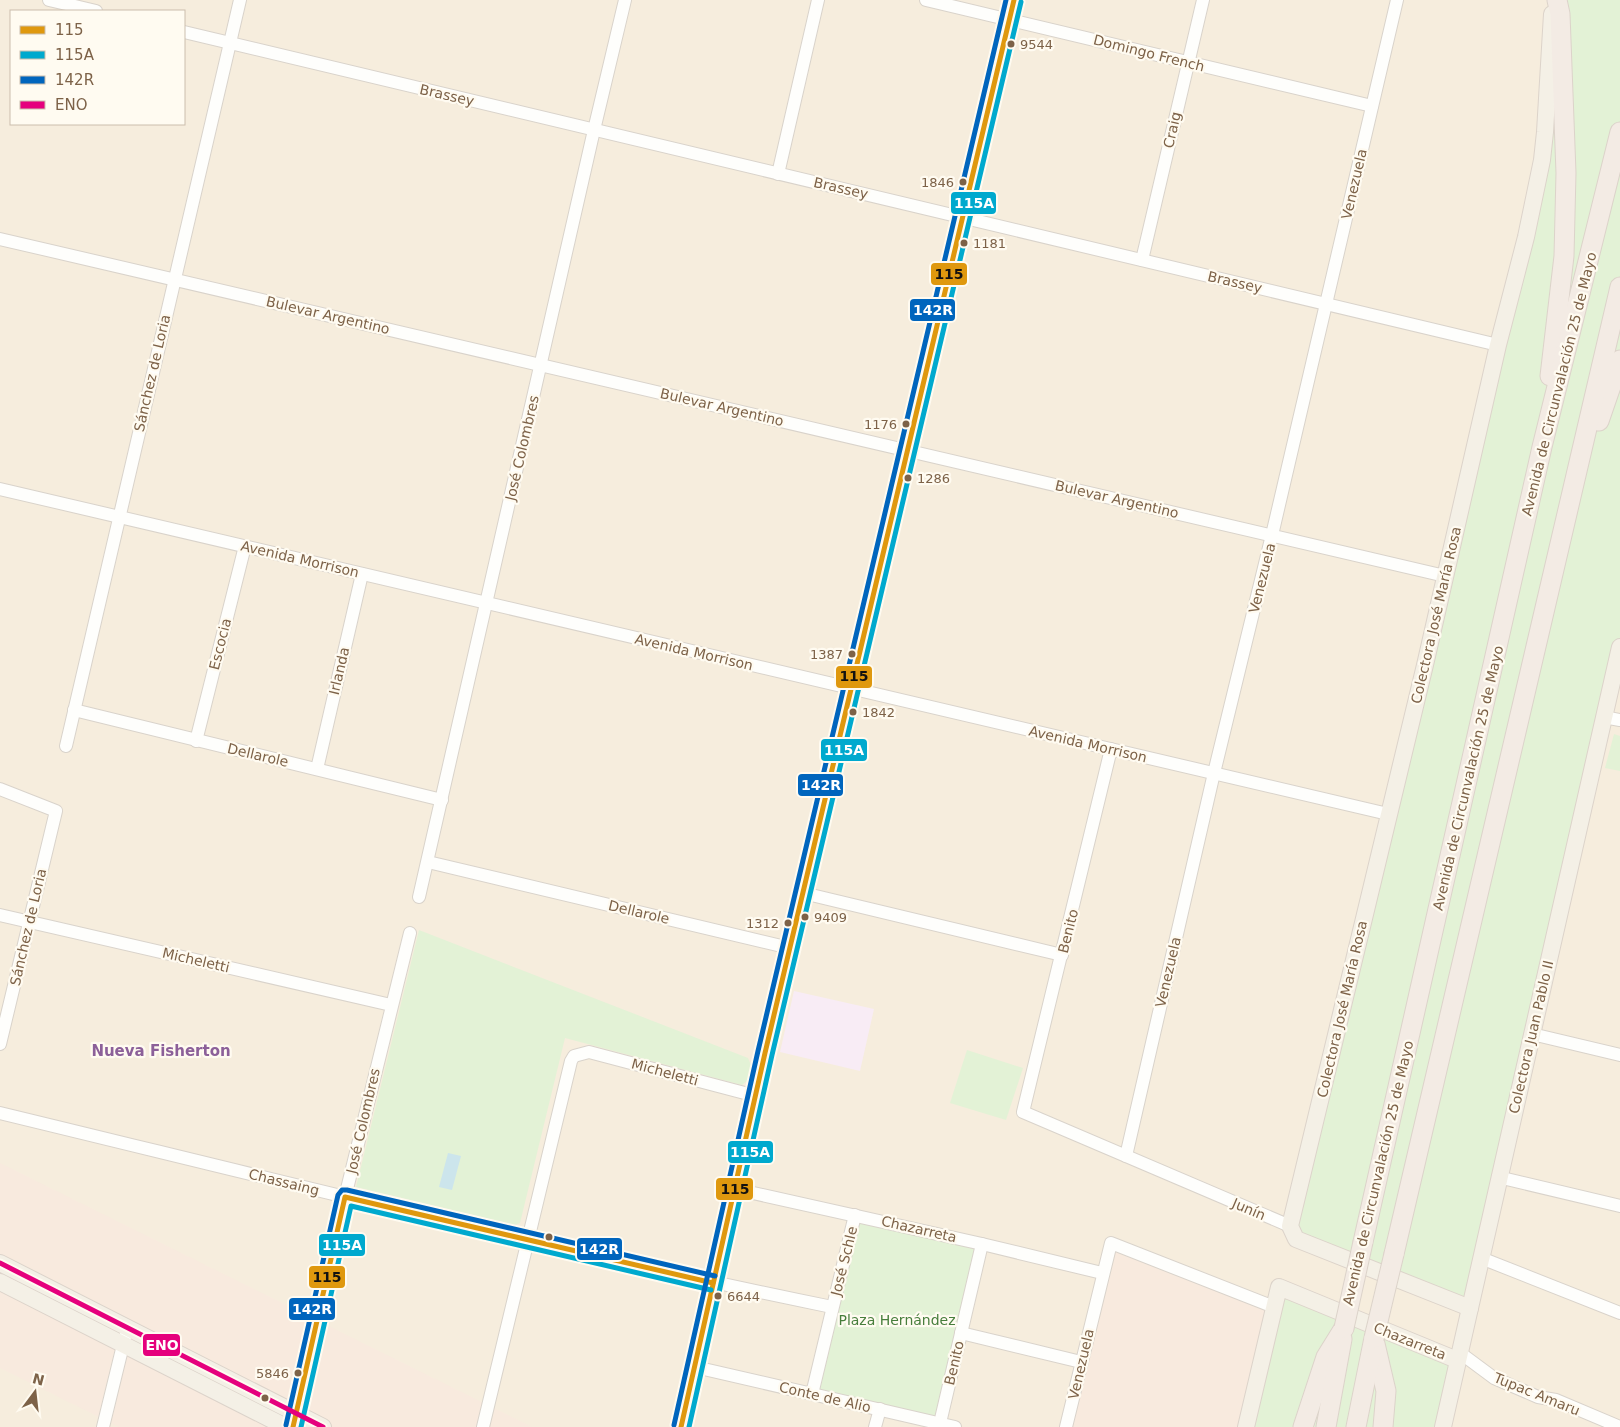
<svg xmlns="http://www.w3.org/2000/svg" width="1620" height="1427" viewBox="0 0 1620 1427" font-family="'DejaVu Sans',sans-serif">
  <style>
    .residential { fill: #f6eddd; fill-rule: evenodd }
    .commercial { fill: #f8eade }
    .education { fill: #f8ecf5 }
    .green { fill: #e3f2d6 }
    .water { fill: #cce5ec }
    .lines { fill: none; stroke-linecap: round; stroke-linejoin: round }
    .minor-casing { stroke: #d9d3cb; stroke-width: 14 }
    .major-casing { stroke: #dcd3ca; stroke-width: 18 }
    .highway-casing { stroke: #dcd3ca; stroke-width: 21 }
    .minor { stroke: #fefefc; stroke-width: 12 }
    .major { stroke: #f4f0e6; stroke-width: 16 }
    .highway { stroke: #f3ebe4; stroke-width: 19 }
    .highway-bridge-casing { stroke: #dcd3ca; stroke-width: 21; stroke-linecap: butt }
    .highway-bridge { stroke: #f3ebe4; stroke-width: 19 }
    .bus-1-casing { stroke: #fffbf1; stroke-width: 9 }
    .bus-2-casing { stroke: #fffbf1; stroke-width: 9 }
    .bus-3-casing { stroke: #fffbf1; stroke-width: 9 }
    .bus-4-casing { stroke: #fffbf1; stroke-width: 9 }
    .bus-1 { stroke: #df980e; stroke-width: 5 }
    .bus-2 { stroke: #00a9ce; stroke-width: 5 }
    .bus-3 { stroke: #0065bd; stroke-width: 5 }
    .bus-4 { stroke: #e5007d; stroke-width: 5 }
    .bus-dot { fill: #7d6248; stroke: #fffbf1; stroke-width: 2 }
    .labels { text-anchor: middle; dominant-baseline: central; stroke-width: 4.5; stroke-linejoin: round; paint-order: stroke }
    .bus-label { font-size: 13px; fill: #7d6248; stroke: #fffbf1; text-anchor: start }
    .street-label { font-size: 14px; fill: #7d6248; stroke: #fffbf1 }
    .park-label { font-size: 14px; fill: #477e3c; stroke: #fffbf1 }
    .neighbourhood-label { font-size: 15px; font-weight: bold; fill: #8c6099; stroke: #fffbf1 }
    .line-badge { stroke: #fffbf1; stroke-width: 2 }
    .badge-label { font-size: 14px; text-anchor: middle; font-weight: bold; fill: #fff }
    .pale-badge-label { font-size: 14px; text-anchor: middle; font-weight: bold; fill: #111 }
  </style>
  <rect width="100%" height="100%" fill="#faf6ed"/>
  <path class="residential" d="M0,0H1620V1427H0ZM11,11H184V124H11Z"/>
  <g class="commercial">
    <polygon points="0,1163 532,1427 119,1427 0,1368"/>
    <polygon points="1111,1243 1274,1307 1246,1427 1066,1427"/>
  </g>
  <polygon class="education" points="794,991 874,1009 860,1071 780,1052"/>
  <g class="green">
    <polygon points="1553,0 1620,0 1620,647 1470,1308 1296,1239 1290,1226 1526,237"/>
    <polygon points="1614,734 1620,736 1620,771 1605,768"/>
    <polygon points="419,930 748,1058 751,1065 748,1080 742,1085 565,1038 520,1223 515,1225 356,1187"/>
    <polygon points="967,1050 1023,1068 1006,1120 950,1103"/>
    <polygon points="855,1215 982,1244 940,1423 812,1394"/>
    <polygon points="1279,1287 1457,1360 1443,1427 1246,1427"/>
  </g>
  <polygon class="water" points="448,1153 461,1156 452,1190 439,1187"/>
  <g class="lines">
    <defs>
      <g id="minor">
        <polyline points="49,0 96,11"/>
        <polyline points="926,0 1372,106"/>
        <polyline points="184,32 1498,345"/>
        <polyline points="778,174 818,0"/>
        <polyline points="0,239 1445,576"/>
        <polyline points="1142,260 1203,0"/>
        <polyline points="0,489 1388,814"/>
        <polyline points="74,710 442,800"/>
        <polyline points="1604,717 1620,720"/>
        <polyline points="196,741 245,546"/>
        <polyline points="66,746 240,0"/>
        <polyline points="1111,749 1023,1112 1290,1226"/>
        <polyline points="317,769 362,574"/>
        <polyline points="0,789 56,811 0,1044"/>
        <polyline points="428,862 790,948"/>
        <polyline points="803,893 1062,955"/>
        <polyline points="419,897 594,130 625,0"/>
        <polyline points="0,915 391,1005"/>
        <polyline points="1532,1034 1620,1055"/>
        <path d="M0,1113C277,1180 553,1250 832,1307"/>
        <polyline points="1126,1156 1214,773 1272,535 1397,0"/>
        <polyline points="1498,1177 1620,1206"/>
        <polyline points="735,1189 982,1244 1102,1273"/>
        <polyline points="1481,1258 1620,1313"/>
        <polyline points="961,1333 1081,1362"/>
        <polyline points="1459,1352 1494,1378 1538,1397 1556,1400 1620,1427"/>
        <polyline points="695,1367 955,1427"/>
        <polyline points="812,1394 855,1215"/>
        <polyline points="940,1423 982,1244"/>
        <polyline points="103,1427 125,1337"/>
        <polyline points="293,1427 345,1197 410,933"/>
        <polyline points="483,1427 571,1061 574,1056 589,1052 756,1096"/>
        <polyline points="681,1427 765,1053 1014,0"/>
        <polyline points="875,1427 880,1409"/>
        <polyline points="1066,1427 1111,1243 1274,1307"/>
      </g>
      <g id="major">
        <polyline points="0,1263 323,1427"/>
        <polyline points="0,1282 286,1427"/>
        <polyline points="1470,1308 1296,1239 1290,1226 1425,665 1498,345 1526,237 1542,160 1545,132 1552,14"/>
        <polyline points="1246,1427 1279,1287 1457,1360"/>
        <polyline points="1443,1427 1620,647"/>
      </g>
      <g id="highway">
        <polyline points="1550,376 1564,256 1566,173 1560,14 1557,0"/>
        <polyline points="1599,421 1620,360"/>
        <polyline points="1363,1242 1542,447 1620,132"/>
        <polyline points="1394,1254 1620,287"/>
        <polyline points="1375,1344 1386,1391 1383,1427"/>
        <polyline points="1303,1427 1326,1357 1344,1328"/>
        <polyline points="1326,1427 1342,1339"/>
        <polyline points="1356,1427 1374,1338"/>
      </g>
    </defs>
    <use href="#minor" class="minor-casing"/>
    <use href="#major" class="major-casing"/>
    <use href="#highway" class="highway-casing"/>
    <use href="#minor" class="minor"/>
    <use href="#major" class="major"/>
    <use href="#highway" class="highway"/>
    <defs>
      <g id="highway-bridge">
        <polyline points="1344,1328 1363,1242"/>
        <polyline points="1374,1338 1394,1254"/>
      </g>
    </defs>
    <use href="#highway-bridge" class="highway-bridge-casing"/>
    <use href="#highway-bridge" class="highway-bridge"/>
    <defs>
      <g id="bus-1">
        <polyline points="293,1427 345,1197 713,1283"/>
        <polyline points="681,1427 765,1053 1014,0"/>
      </g>
      <g id="bus-2">
        <polyline points="301,1427 351,1206 711,1290"/>
        <polyline points="689,1427 772,1055 1021,2"/>
      </g>
      <g id="bus-3">
        <polyline points="286,1425 338,1195 342,1190 347,1190 715,1276"/>
        <polyline points="674,1425 758,1051 1006,0"/>
      </g>
      <polyline id="bus-4" points="0,1263 323,1427"/>
    </defs>
    <use href="#bus-1" class="bus-1-casing"/>
    <use href="#bus-2" class="bus-2-casing"/>
    <use href="#bus-3" class="bus-3-casing"/>
    <use href="#bus-4" class="bus-4-casing"/>
    <use href="#bus-1" class="bus-1"/>
    <use href="#bus-2" class="bus-2"/>
    <use href="#bus-3" class="bus-3"/>
    <use href="#bus-4" class="bus-4"/>
  </g>
  <g class="bus-dot">
    <circle cx="1011" cy="44" r="4.5"/>
    <circle cx="963" cy="182" r="4.5"/>
    <circle cx="964" cy="243" r="4.5"/>
    <circle cx="906" cy="424" r="4.5"/>
    <circle cx="908" cy="478" r="4.5"/>
    <circle cx="852" cy="654" r="4.5"/>
    <circle cx="853" cy="712" r="4.5"/>
    <circle cx="805" cy="917" r="4.5"/>
    <circle cx="788" cy="923" r="4.5"/>
    <circle cx="549" cy="1237" r="4.5"/>
    <circle cx="718" cy="1296" r="4.5"/>
    <circle cx="298" cy="1373" r="4.5"/>
    <circle cx="265" cy="1398" r="4.5"/>
  </g>
  <g class="labels">
    <g class="bus-label">
      <text x="1020" y="44">9544</text>
      <text x="954" y="182" text-anchor="end">1846</text>
      <text x="973" y="243">1181</text>
      <text x="897" y="424" text-anchor="end">1176</text>
      <text x="917" y="478">1286</text>
      <text x="843" y="654" text-anchor="end">1387</text>
      <text x="862" y="712">1842</text>
      <text x="814" y="917">9409</text>
      <text x="779" y="923" text-anchor="end">1312</text>
      <text x="727" y="1296">6644</text>
      <text x="289" y="1373" text-anchor="end">5846</text>
    </g>
    <g class="street-label">
      <text transform="translate(1149 53) rotate(14)">Domingo French</text>
      <text transform="translate(447 95) rotate(13)">Brassey</text>
      <text transform="translate(1172 130) rotate(-77)">Craig</text>
      <text transform="translate(1354 184) rotate(-77)">Venezuela</text>
      <text transform="translate(841 188) rotate(13)">Brassey</text>
      <text transform="translate(1235 282) rotate(13)">Brassey</text>
      <text transform="translate(328 315) rotate(13)">Bulevar Argentino</text>
      <text transform="translate(152 373) rotate(-77)">Sánchez de Loria</text>
      <text transform="translate(1559 384) rotate(-76)">Avenida de Circunvalación 25 de Mayo</text>
      <text transform="translate(722 407) rotate(13)">Bulevar Argentino</text>
      <text transform="translate(522 448) rotate(-77)">José Colombres</text>
      <text transform="translate(1117 499) rotate(13)">Bulevar Argentino</text>
      <text transform="translate(300 559) rotate(13)">Avenida Morrison</text>
      <text transform="translate(1262 578) rotate(-76)">Venezuela</text>
      <text transform="translate(1436 615) rotate(-77)">Colectora José María Rosa</text>
      <text transform="translate(220 644) rotate(-76)">Escocia</text>
      <text transform="translate(694 652) rotate(13)">Avenida Morrison</text>
      <text transform="translate(339 671) rotate(-77)">Irlanda</text>
      <text transform="translate(1088 744) rotate(13)">Avenida Morrison</text>
      <text transform="translate(258 755) rotate(13)">Dellarole</text>
      <text transform="translate(1468 778) rotate(-77)">Avenida de Circunvalación 25 de Mayo</text>
      <text transform="translate(639 912) rotate(13)">Dellarole</text>
      <text transform="translate(28 927) rotate(-77)">Sánchez de Loria</text>
      <text transform="translate(1068 931) rotate(-76)">Benito</text>
      <text transform="translate(196 960) rotate(13)">Micheletti</text>
      <text transform="translate(1168 972) rotate(-77)">Venezuela</text>
      <text transform="translate(1342 1009) rotate(-77)">Colectora José María Rosa</text>
      <text transform="translate(1531 1037) rotate(-77)">Colectora Juan Pablo II</text>
      <text transform="translate(665 1072) rotate(15)">Micheletti</text>
      <text transform="translate(363 1121) rotate(-77)">José Colombres</text>
      <text transform="translate(1378 1173) rotate(-77)">Avenida de Circunvalación 25 de Mayo</text>
      <text transform="translate(284 1182) rotate(14)">Chassaing</text>
      <text transform="translate(1249 1209) rotate(23)">Junín</text>
      <text transform="translate(919 1229) rotate(13)">Chazarreta</text>
      <text transform="translate(844 1261) rotate(-76)">José Schle</text>
      <text transform="translate(1410 1341) rotate(22)">Chazarreta</text>
      <text transform="translate(954 1363) rotate(-77)">Benito</text>
      <text transform="translate(1081 1364) rotate(-77)">Venezuela</text>
      <text transform="translate(1537 1394) rotate(22)">Tupac Amaru</text>
      <text transform="translate(825 1397) rotate(13)">Conte de Alio</text>
    </g>
    <g class="park-label">
      <text x="897" y="1320">Plaza Hernández</text>
    </g>
    <g class="neighbourhood-label">
      <text x="161" y="1051">Nueva Fisherton</text>
    </g>
  </g>
  <g class="line-badge">
    <rect x="950" y="191" width="47" height="24" rx="5" fill="#00a9ce"/>
    <rect x="930" y="262" width="38" height="24" rx="5" fill="#df980e"/>
    <rect x="909" y="298" width="47" height="24" rx="5" fill="#0065bd"/>
    <rect x="835" y="665" width="38" height="24" rx="5" fill="#df980e"/>
    <rect x="820" y="738" width="48" height="24" rx="5" fill="#00a9ce"/>
    <rect x="797" y="773" width="47" height="24" rx="5" fill="#0065bd"/>
    <rect x="727" y="1140" width="47" height="24" rx="5" fill="#00a9ce"/>
    <rect x="715" y="1177" width="39" height="24" rx="5" fill="#df980e"/>
    <rect x="318" y="1233" width="48" height="24" rx="5" fill="#00a9ce"/>
    <rect x="576" y="1237" width="47" height="24" rx="5" fill="#0065bd"/>
    <rect x="308" y="1265" width="38" height="24" rx="5" fill="#df980e"/>
    <rect x="288" y="1297" width="48" height="24" rx="5" fill="#0065bd"/>
    <rect x="142" y="1333" width="39" height="24" rx="5" fill="#e5007d"/>
  </g>
  <g class="badge-label">
    <text x="974" y="208">115A</text>
    <text x="933" y="315">142R</text>
    <text x="844" y="755">115A</text>
    <text x="821" y="790">142R</text>
    <text x="750" y="1157">115A</text>
    <text x="342" y="1250">115A</text>
    <text x="599" y="1254">142R</text>
    <text x="312" y="1314">142R</text>
    <text x="162" y="1350">ENO</text>
  </g>
  <g class="pale-badge-label">
    <text x="949" y="279">115</text>
    <text x="854" y="681">115</text>
    <text x="735" y="1194">115</text>
    <text x="327" y="1282">115</text>
  </g>
  <rect x="10" y="10" width="175" height="115" fill="#fffbf1" stroke="#cbbead"/>
  <rect x="20" y="26" width="25" height="8" fill="#df980e" stroke="#cbbead"/>
  <text x="55" y="35" font-size="15" fill="#7d6248">115</text>
  <rect x="20" y="51" width="25" height="8" fill="#00a9ce" stroke="#cbbead"/>
  <text x="55" y="60" font-size="15" fill="#7d6248">115A</text>
  <rect x="20" y="76" width="25" height="8" fill="#0065bd" stroke="#cbbead"/>
  <text x="55" y="85" font-size="15" fill="#7d6248">142R</text>
  <rect x="20" y="101" width="25" height="8" fill="#e5007d" stroke="#cbbead"/>
  <text x="55" y="110" font-size="15" fill="#7d6248">ENO</text>
  <g transform="translate(35 1392) rotate(15)" stroke="#fffbf1" stroke-width="4" paint-order="stroke">
  <path d="M0-4L9 19L0 12L-9 19Z" fill="#7d6248"/>
  <text y="-8" font-size="14" font-weight="bold" text-anchor="middle" fill="#7d6248">N</text>
  </g>
</svg>
